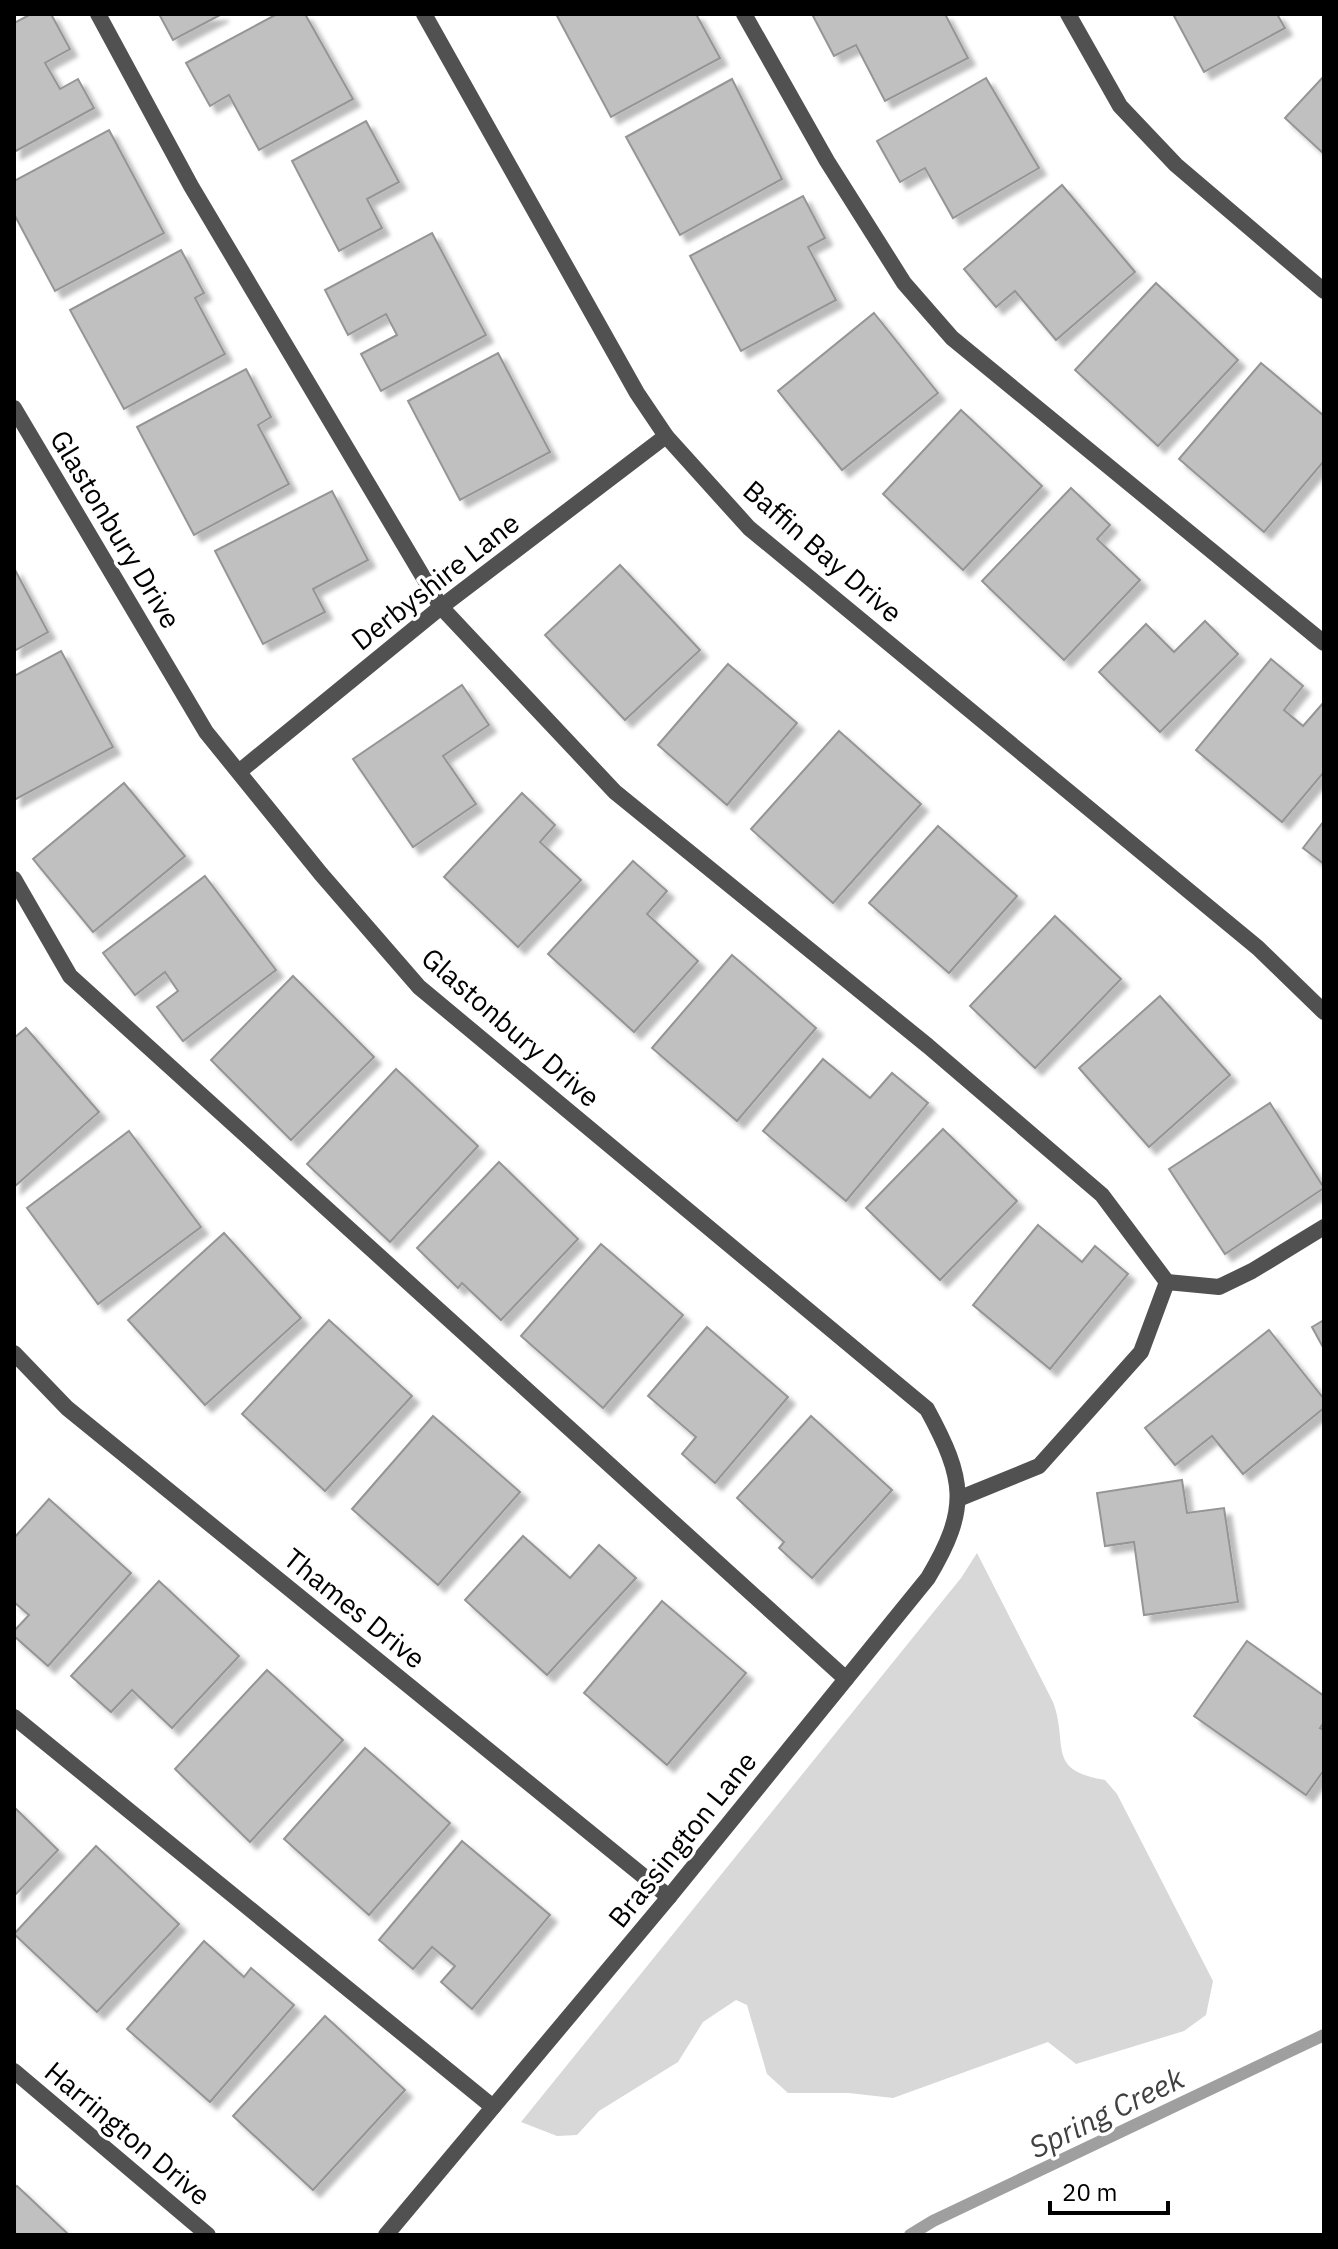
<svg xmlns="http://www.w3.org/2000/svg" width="1338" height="2249" viewBox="0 0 1338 2249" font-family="'IBM Plex Sans',sans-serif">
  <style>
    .green { fill: #d8d8d8 }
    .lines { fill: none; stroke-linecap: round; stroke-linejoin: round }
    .stream { stroke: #9f9f9f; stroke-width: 12 }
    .building { fill: #c0c0c0; stroke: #959595; stroke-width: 2; filter: url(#shadow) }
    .service { stroke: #515151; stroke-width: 16 }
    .minor { stroke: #515151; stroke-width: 16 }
    .tertiary { stroke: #515151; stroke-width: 16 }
    .labels { text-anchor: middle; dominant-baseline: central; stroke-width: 7; stroke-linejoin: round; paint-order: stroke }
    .street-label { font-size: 28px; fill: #000; stroke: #fff }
    .water-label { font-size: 30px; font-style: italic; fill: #404040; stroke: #fff }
  </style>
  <defs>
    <filter id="shadow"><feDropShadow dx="7" dy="7" stdDeviation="2" flood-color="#0004"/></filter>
  </defs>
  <rect width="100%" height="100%" fill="#fff"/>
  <path class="green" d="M977,1553L1053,1702C1069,1745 1045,1770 1105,1780L1117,1794L1213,1981L1206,2015L1184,2031L1076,2064L1048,2042L893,2098L849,2093H788L767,2074L747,2005L736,2000L703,2022L678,2062L599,2111L577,2135L557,2136L521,2122L961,1578Z"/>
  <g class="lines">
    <polyline class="stream" points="910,2235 933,2221 1324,2035"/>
  </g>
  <g class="building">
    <polygon points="31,14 51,14 70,49 45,63 60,89 78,79 94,108 14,152 14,23"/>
    <polygon points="159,14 222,14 173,40"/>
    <polygon points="277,14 305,14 353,99 259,150 229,95 210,106 186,63"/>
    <polygon points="556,14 696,14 720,58 611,117"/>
    <polygon points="812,14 945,14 968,58 885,101 856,45 834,56"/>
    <polygon points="1173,14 1277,14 1285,28 1204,72"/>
    <polygon points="1324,76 1324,154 1285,118"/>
    <polygon points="986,78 1039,168 953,218 925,168 900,182 877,141"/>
    <polygon points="732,79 782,179 680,235 626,137"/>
    <polygon points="366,121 399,182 367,199 382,228 339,251 292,161"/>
    <polygon points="109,130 164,233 55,291 14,214 14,181"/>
    <polygon points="1062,185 1135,272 1056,340 1015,291 996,307 964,269"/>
    <polygon points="803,196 825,238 808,247 836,300 741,351 690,256"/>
    <polygon points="432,233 486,335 381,391 361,354 397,335 386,314 348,335 325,290"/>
    <polygon points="181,250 204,293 195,298 225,354 124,409 70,310"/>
    <polygon points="1156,283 1238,360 1158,446 1075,370"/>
    <polygon points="874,313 938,393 842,470 778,391"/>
    <polygon points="498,353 550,452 460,500 408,401"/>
    <polygon points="1261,363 1324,416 1324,461 1264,532 1179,459"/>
    <polygon points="246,369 271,417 258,425 289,484 194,535 137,427"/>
    <polygon points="961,410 1042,486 963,570 883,494"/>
    <polygon points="1071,488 1110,525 1097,539 1140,580 1064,660 982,581"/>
    <polygon points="332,491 368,560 313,589 325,612 263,644 215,551"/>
    <polygon points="620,565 700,650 625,720 545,635"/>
    <polygon points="14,568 48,632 14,651"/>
    <polygon points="1205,621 1238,654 1160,732 1099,672 1146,624 1174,652"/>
    <polygon points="61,651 113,747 14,800 14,676"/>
    <polygon points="1271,659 1303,686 1284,710 1303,726 1324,702 1324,772 1282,822 1196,750"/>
    <polygon points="728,664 797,723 727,805 658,745"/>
    <polygon points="462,685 489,725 443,756 476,804 413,847 353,759"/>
    <polygon points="839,731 921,804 833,903 751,829"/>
    <polygon points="124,783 185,856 93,932 33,859"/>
    <polygon points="522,793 555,825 540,842 581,880 518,947 444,877"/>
    <polygon points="1324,821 1324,864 1303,848"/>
    <polygon points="938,826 1017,896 949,973 869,903"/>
    <polygon points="633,861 667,891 647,914 698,961 634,1032 548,954"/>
    <polygon points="205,876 276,970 183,1041 157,1007 178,991 165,972 135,995 103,953"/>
    <polygon points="1055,916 1121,979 1035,1068 970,1006"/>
    <polygon points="732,955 816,1028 737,1121 652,1048"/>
    <polygon points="293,976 374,1057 291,1140 211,1060"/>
    <polygon points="1160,996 1230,1075 1149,1147 1079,1068"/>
    <polygon points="26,1028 99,1112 14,1187 14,1038"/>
    <polygon points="823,1059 870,1098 892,1073 928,1103 846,1201 763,1131"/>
    <polygon points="396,1069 478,1146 390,1242 307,1164"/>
    <polygon points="1270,1103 1324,1188 1225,1254 1169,1169"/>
    <polygon points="943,1129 1017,1201 940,1280 866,1208"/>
    <polygon points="129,1131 201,1227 98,1304 27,1208"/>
    <polygon points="499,1162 578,1239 501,1320 462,1283 458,1288 417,1248"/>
    <polygon points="1038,1225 1082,1262 1095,1246 1128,1274 1050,1369 973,1305"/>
    <polygon points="224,1233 301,1318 205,1405 128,1320"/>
    <polygon points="601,1244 683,1315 603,1408 521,1336"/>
    <polygon points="329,1320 412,1396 325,1491 242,1414"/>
    <polygon points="1324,1320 1324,1349 1312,1327"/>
    <polygon points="707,1327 788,1397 715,1483 682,1454 696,1437 648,1396"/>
    <polygon points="1269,1330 1324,1399 1324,1408 1243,1474 1212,1436 1175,1465 1145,1428"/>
    <polygon points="433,1416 520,1492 438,1585 352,1509"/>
    <polygon points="811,1416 892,1490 812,1578 779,1548 784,1542 737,1498"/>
    <polygon points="1182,1480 1187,1513 1224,1508 1238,1602 1144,1615 1134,1542 1105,1546 1097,1493"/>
    <polygon points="49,1499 131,1573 48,1666 14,1636 14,1631 29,1615 14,1602 14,1538"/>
    <polygon points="523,1536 570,1578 599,1545 636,1578 547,1675 465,1600"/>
    <polygon points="159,1581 239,1656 172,1728 132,1690 111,1712 71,1676"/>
    <polygon points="662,1601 746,1673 667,1765 584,1693"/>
    <polygon points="1247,1641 1324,1696 1324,1722 1320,1728 1324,1730 1324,1770 1306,1795 1194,1716"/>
    <polygon points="267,1670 343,1740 250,1842 175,1769"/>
    <polygon points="365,1748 450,1823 369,1915 284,1839"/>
    <polygon points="14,1807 58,1850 14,1896"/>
    <polygon points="462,1841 550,1915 472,2009 441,1982 455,1966 432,1947 413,1969 379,1940"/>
    <polygon points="96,1846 179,1924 97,2012 14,1934"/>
    <polygon points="204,1941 244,1977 251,1968 294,2005 210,2102 127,2029"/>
    <polygon points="325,2016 405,2090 313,2190 233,2116"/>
    <polygon points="17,2186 69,2235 14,2235 14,2189"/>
  </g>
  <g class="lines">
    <g class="service">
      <polyline points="98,14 191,186 441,607 615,792 928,1046 1102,1195 1167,1282"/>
      <polyline points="744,14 827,161 904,283 952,338 1324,643"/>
      <polyline points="14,879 70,976 846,1679"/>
      <polyline points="958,1499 1039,1466 1141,1352 1167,1282 1219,1287 1252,1271 1324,1227"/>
      <polyline points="14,1717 493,2107"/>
    </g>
    <g class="minor">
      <polyline points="1068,14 1120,106 1176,165 1324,291"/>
      <path d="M14,408L206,732L321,874L419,987L927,1409C965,1479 970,1508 928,1578L669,1897L386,2235"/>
      <polyline points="240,771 441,607 666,436"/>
      <polyline points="14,1353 67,1408 669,1897"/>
      <polyline points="14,2071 208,2235"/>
    </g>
    <polyline class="tertiary" points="424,14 637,393 666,436 749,528 1258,948 1324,1012"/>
  </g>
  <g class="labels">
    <g class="street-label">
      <text transform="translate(116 529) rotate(59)">Glastonbury Drive</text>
      <text transform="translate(823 551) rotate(41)">Baffin Bay Drive</text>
      <text transform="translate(435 581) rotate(-38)">Derbyshire Lane</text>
      <text transform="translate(511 1027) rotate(41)">Glastonbury Drive</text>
      <text transform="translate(355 1608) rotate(39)">Thames Drive</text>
      <text transform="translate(682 1839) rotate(-51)">Brassington Lane</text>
      <text transform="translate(128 2133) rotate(40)">Harrington Drive</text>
    </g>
    <g class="water-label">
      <text transform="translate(1106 2112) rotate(-26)">Spring Creek</text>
    </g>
  </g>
  <rect width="1338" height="2249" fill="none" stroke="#000000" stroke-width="32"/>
  <path d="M1050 2201v12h118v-12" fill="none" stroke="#000000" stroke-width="4"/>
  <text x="1062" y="2201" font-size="24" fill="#000000" stroke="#ffffff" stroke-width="6" paint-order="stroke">20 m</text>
</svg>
